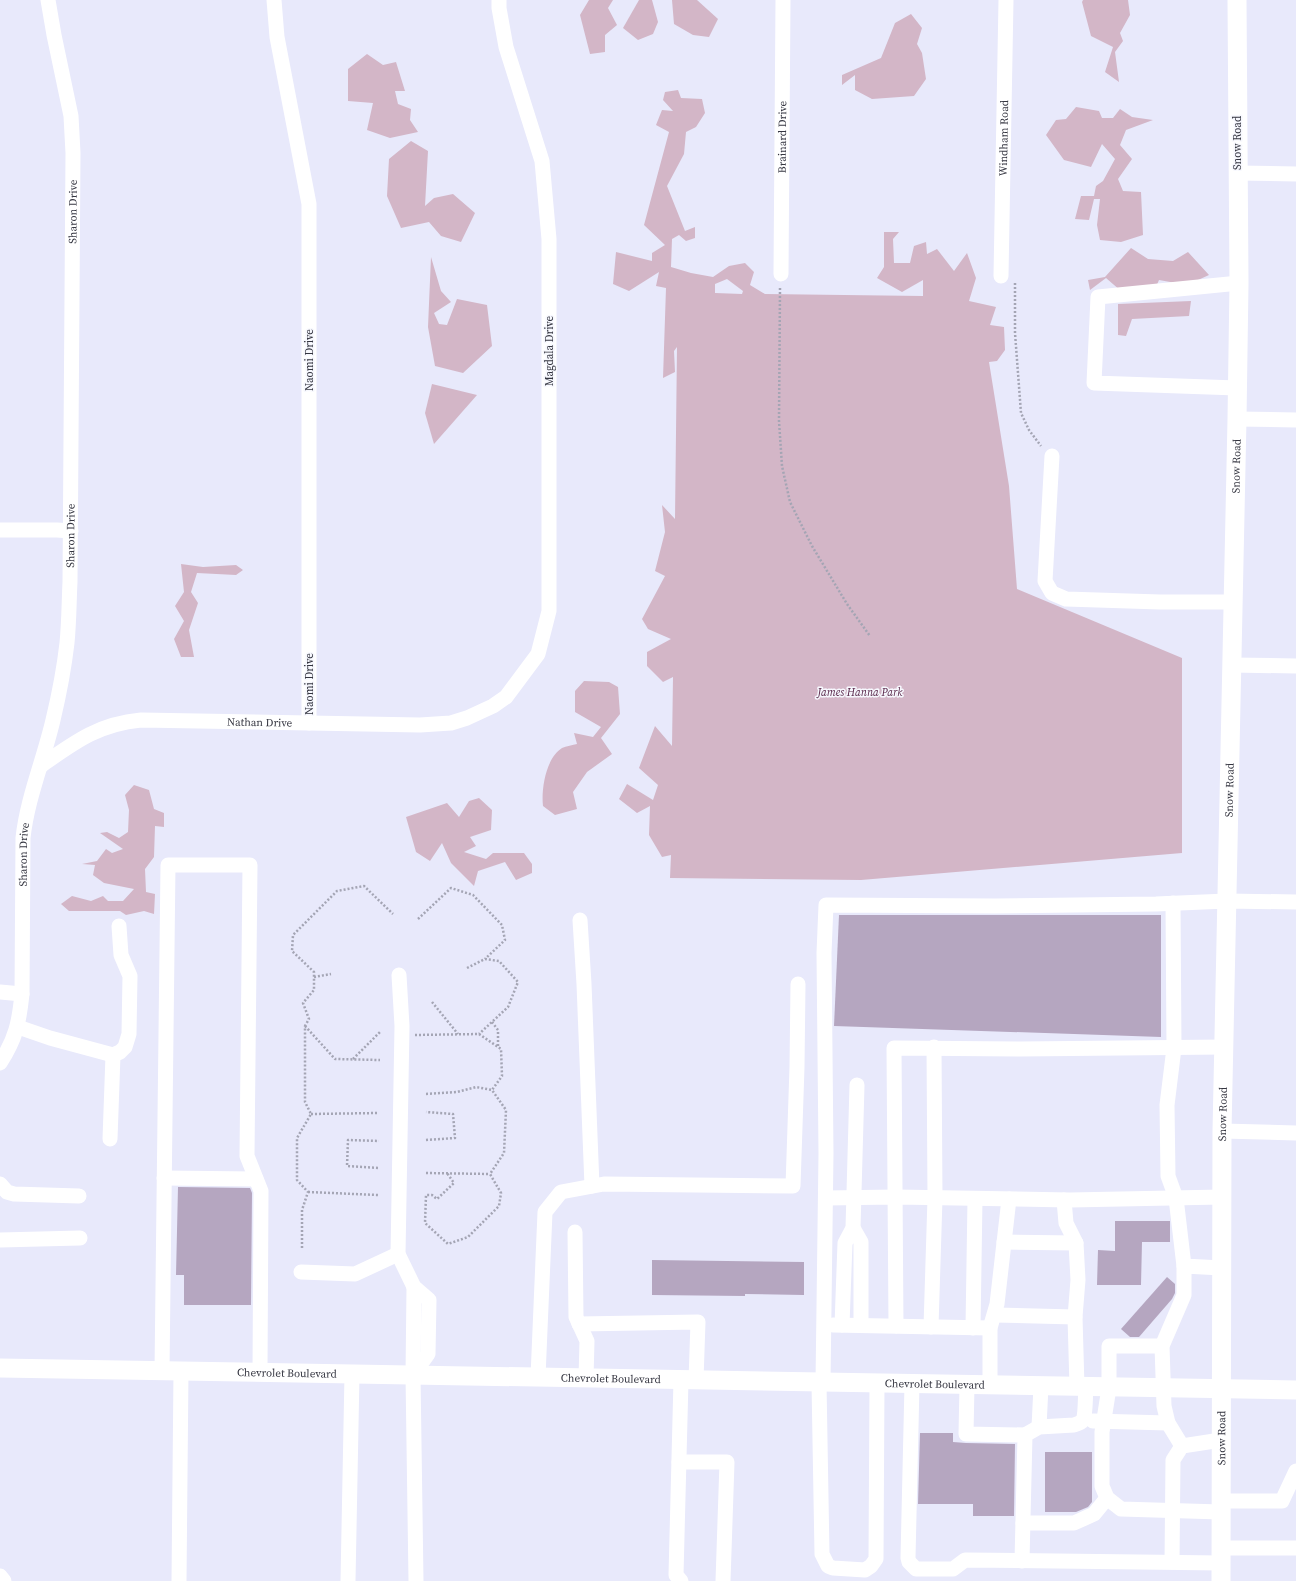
<svg xmlns="http://www.w3.org/2000/svg" width="1296" height="1581" viewBox="0 0 1296 1581" font-family="'Source Serif 4',serif">
  <style>
    .green { fill: #d3b6c7; fill-rule: evenodd }
    .building { fill: #b5a6c0 }
    .lines { fill: none; stroke-linecap: round; stroke-linejoin: round }
    .path { stroke: #a4a5b4; stroke-width: 2.5; stroke-dasharray: 2 2; stroke-linecap: butt }
    .minor { stroke: #fff; stroke-width: 15 }
    .major { stroke: #fff; stroke-width: 19 }
    .labels { text-anchor: middle; dominant-baseline: central; stroke-width: 3; stroke-linejoin: round; paint-order: stroke }
    .street-label { font-size: 11px; fill: #343540; stroke: #f7f8fe }
    .park-label { font-size: 11px; font-style: italic; fill: #511e42; stroke: #f7f8fe }
  </style>
  <rect width="100%" height="100%" fill="#e8e9fb"/>
  <g class="green">
    <polygon points="589,0 613,0 608,8 617,25 605,35 605,52 590,54 580,15"/>
    <polygon points="639,0 652,0 658,22 653,34 638,40 623,28"/>
    <polygon points="672,0 697,0 718,19 709,37 693,35 674,24"/>
    <polygon points="1083,0 1128,0 1130,15 1120,33 1123,41 1115,52 1119,82 1105,72 1113,47 1091,36 1082,2"/>
    <polygon points="911,14 922,28 917,44 922,53 926,79 914,96 872,99 855,90 855,75 842,85 842,75 881,58 895,23"/>
    <polygon points="367,54 383,65 396,62 405,91 395,91 398,104 411,109 410,120 418,132 390,138 367,130 373,103 348,101 348,69"/>
    <path d="M678,90L681,98L702,99L705,113L696,127L686,132L684,154L667,186L685,231L695,227V238L686,241L679,235L672,239L671,267L691,273L713,277L729,266L745,263L754,272L750,285L765,294L923,296V280L902,292L877,278L884,267V232H899L893,239L894,263H910L914,246L926,242L927,254L937,249L954,271L967,253L976,278L969,301L996,307L990,325L1004,327L1005,350L997,361L989,362L1009,486L1017,589L1182,658V853L861,880L670,878L671,855L662,857L649,835L650,806L637,813L619,799L627,784L653,800L658,785L639,768L655,726L672,746L673,677L663,682L647,666V652L671,639L648,629L642,619L665,576L655,571L665,532L662,505L675,519L677,347L674,351L675,372L663,378L666,288L656,286L659,272L629,291L613,284L616,252L652,261V253L665,245L644,225L669,132L656,125L662,110L673,111L663,100L665,92ZM727,279L743,291L742,294L715,293V284Z"/>
    <polygon points="1076,107 1099,111 1102,118 1113,118 1120,109 1132,117 1153,120 1126,130 1120,145 1132,159 1118,179 1123,191 1141,192 1143,235 1121,242 1100,240 1097,225 1100,199 1094,199 1089,220 1075,219 1081,196 1094,196 1096,186 1103,181 1115,159 1102,144 1091,167 1064,160 1046,135 1056,120 1066,119"/>
    <polygon points="411,141 428,151 425,206 434,198 453,194 475,213 461,242 441,236 429,222 401,228 387,196 389,159"/>
    <polygon points="1131,248 1148,259 1173,261 1188,252 1209,275 1187,285 1159,280 1152,296 1121,291 1106,278 1090,290 1088,280 1105,277"/>
    <polygon points="431,257 441,291 451,302 434,313 439,324 447,325 457,299 487,305 492,346 463,373 435,366 428,327"/>
    <polygon points="1191,301 1189,316 1132,319 1126,336 1118,335 1118,304"/>
    <polygon points="432,384 477,395 434,444 425,413"/>
    <polygon points="181,564 203,567 236,565 243,570 236,575 197,573 191,592 198,603 189,630 194,657 181,657 174,639 184,621 175,606 184,592"/>
    <path d="M584,681L609,682L618,687L620,714L601,738L612,754L587,772L573,792L577,809L555,815L543,806C541,789 546,758 562,748C566,746 573,745 577,744L574,733L593,737L601,727L575,712V691Z"/>
    <polygon points="134,785 149,790 154,809 164,813 164,827 155,826 154,857 145,869 146,892 155,894 154,914 144,911 126,915 120,911 69,911 61,904 72,896 91,901 103,896 108,901 123,901 134,889 104,883 93,875 95,865 82,864 97,861 106,849 112,853 123,849 100,833 107,832 119,838 128,832 129,810 125,795"/>
    <polygon points="479,798 492,810 491,830 470,837 476,846 464,852 486,859 493,853 524,853 532,864 532,873 516,880 505,862 478,871 474,886 451,863 442,843 430,861 416,852 406,817 447,803 459,817 469,801"/>
  </g>
  <g class="building">
    <polygon points="839,915 1161,915 1161,1037 834,1026"/>
    <polygon points="178,1187 250,1188 252,1193 251,1305 184,1305 184,1275 176,1275"/>
    <polygon points="1115,1221 1170,1221 1170,1242 1142,1242 1141,1285 1097,1285 1098,1250 1115,1251"/>
    <polygon points="652,1260 804,1262 804,1295 745,1294 745,1296 652,1295"/>
    <polygon points="1167,1277 1175,1284 1175,1293 1172,1299 1139,1337 1130,1337 1121,1329"/>
    <polygon points="920,1433 953,1433 953,1442 966,1443 1015,1444 1014,1516 973,1516 973,1504 918,1504"/>
    <polygon points="1045,1452 1092,1452 1092,1502 1088,1507 1076,1512 1045,1512"/>
  </g>
  <g class="lines">
    <g class="path">
      <polyline points="1015,283 1015,333 1021,413 1029,430 1041,446"/>
      <polyline points="780,288 779,421 782,466 790,502 812,546 847,604 870,636"/>
      <polyline points="418,919 451,888 473,895 502,925 505,940 485,959"/>
      <polyline points="467,968 485,959 499,961 518,982 508,1007 479,1034"/>
      <polyline points="314,977 331,974"/>
      <polyline points="432,1002 458,1034"/>
      <polyline points="492,1022 498,1030 498,1046"/>
      <polyline points="305,1026 335,1059 380,1060"/>
      <polyline points="415,1035 479,1034 501,1049 502,1076 492,1090 506,1110 504,1153 490,1174 501,1193 499,1206 468,1237 448,1244 425,1223 426,1195 432,1195 437,1199 454,1183 447,1173"/>
      <polyline points="353,1059 380,1032"/>
      <polyline points="426,1094 457,1092 476,1087 492,1090"/>
      <polyline points="311,1114 379,1113"/>
      <polyline points="426,1140 455,1138 453,1114 426,1112"/>
      <polyline points="378,1168 347,1166 348,1140 379,1141"/>
      <polyline points="426,1173 490,1174"/>
      <polyline points="308,1192 378,1195"/>
      <polyline points="302,1248 302,1210 308,1192 297,1180 297,1138 311,1114 305,1102 305,1026 309,1019 303,1003 314,990 314,972 292,951 293,935 337,891 364,886 393,914"/>
    </g>
    <g class="minor">
      <polyline points="274,0 277,37 309,204 309,723"/>
      <polyline points="1237,173 1296,174"/>
      <path id="s1" d="M781,274L783,0"/>
      <path id="s2" d="M1001,276L1006,0"/>
      <polyline points="1237,388 1094,383 1098,297 1239,283"/>
      <polyline points="1237,419 1296,420"/>
      <polyline points="1052,456 1045,581 1052,593 1066,599 1160,602 1233,602"/>
      <polyline points="0,530 57,530 71,531"/>
      <polyline points="1232,665 1296,666"/>
      <path id="s3" d="M42,765C76,741 99,724 141,720L420,725L451,723L467,718L493,706L506,697L538,654L549,611V239L542,161L506,47L499,8V0"/>
      <polyline points="1173,903 1174,1048 1167,1105 1168,1176 1176,1198 1184,1266 1222,1268"/>
      <polyline points="580,920 584,984 592,1186"/>
      <polyline points="399,975 402,1026 398,1254 414,1287 429,1300 428,1354 413,1375"/>
      <polyline points="0,992 22,994"/>
      <polyline points="18,1027 50,1038 113,1055 120,1052 125,1047 129,1034 130,976 121,955 119,926"/>
      <path id="s4" d="M0,1063C16,1038 19,1023 22,994L23,838C27,799 44,759 53,720C59,695 64,669 67,643C69,623 69,602 70,582L73,153L71,116L54,35L48,0"/>
      <polyline points="1222,1131 1296,1133"/>
      <polyline points="110,1139 113,1055"/>
      <polyline points="164,1178 256,1179"/>
      <polyline points="0,1184 7,1192 14,1194 79,1196"/>
      <polyline points="826,1198 896,1197 1070,1200 1222,1197"/>
      <polyline points="1064,1200 1066,1223 1076,1243 1078,1280 1075,1317 1077,1387"/>
      <polyline points="853,1228 861,1242 861,1325"/>
      <polyline points="575,1232 576,1317 587,1341 586,1378"/>
      <polyline points="0,1240 80,1238"/>
      <polyline points="1004,1242 1076,1243"/>
      <polyline points="301,1272 355,1274 398,1254"/>
      <polyline points="414,1287 413,1375 416,1581"/>
      <polyline points="995,1315 1075,1317"/>
      <polyline points="579,1324 698,1322 696,1380"/>
      <polyline points="833,1325 990,1328"/>
      <polyline points="842,1325 845,1243 853,1228 857,1085"/>
      <polyline points="896,1326 894,1048 1020,1049 1224,1047"/>
      <polyline points="931,1327 935,1198 934,1047"/>
      <polyline points="973,1328 975,1199"/>
      <polyline points="1162,1346 1109,1346 1109,1388 1102,1432 1102,1486 1107,1498 1121,1509 1221,1512"/>
      <polyline points="162,1371 168,865 250,865 247,1156 261,1191 260,1372"/>
      <polyline points="538,1377 545,1212 561,1192 604,1184 793,1186 797,1067 798,984"/>
      <polyline points="819,1383 822,1554 828,1566 833,1568 865,1570 871,1566 876,1559 877,1384"/>
      <polyline points="823,1383 826,1153 824,953 826,905 995,906 1156,904 1227,901 1296,902"/>
      <polyline points="912,1384 908,1558 909,1562 916,1569 953,1569 965,1560 1221,1563"/>
      <polyline points="967,1385 966,1434 1025,1435"/>
      <polyline points="990,1386 990,1328 997,1304 1009,1199"/>
      <polyline points="1093,1421 1168,1423"/>
      <polyline points="1039,1427 1041,1386"/>
      <polyline points="1182,1446 1168,1423 1164,1406 1162,1346 1184,1295 1184,1266"/>
      <polyline points="679,1462 727,1462 723,1581"/>
      <polyline points="1221,1501 1282,1501 1296,1471"/>
      <polyline points="1023,1523 1074,1523 1094,1514 1107,1498"/>
      <polyline points="1221,1548 1296,1548"/>
      <path d="M1022,1561L1025,1435L1039,1427L1074,1425C1077,1424 1081,1423 1083,1420C1086,1414 1085,1395 1086,1387"/>
      <polyline points="1172,1562 1173,1460 1182,1446 1221,1440"/>
      <polyline points="0,1576 4,1581"/>
      <polyline points="179,1581 181,1371"/>
      <polyline points="348,1581 352,1374"/>
      <polyline points="681,1581 676,1575 681,1380"/>
    </g>
    <g class="major">
      <path id="s5" d="M0,1368L1296,1390"/>
      <path id="s6" d="M1221,1581L1222,1131L1237,419L1239,283L1237,0"/>
    </g>
  </g>
  <g class="labels">
    <g class="street-label">
      <text stroke="none"><textPath href="#s1" startOffset="137">Brainard Drive</textPath></text>
      <text stroke="none"><textPath href="#s2" startOffset="138">Windham Road</textPath></text>
      <text transform="translate(1237 143) rotate(-90)">Snow Road</text>
      <text stroke="none"><textPath href="#s4" startOffset="861">Sharon Drive</textPath></text>
      <text transform="translate(549 351) rotate(-90)">Magdala Drive</text>
      <text transform="translate(309 360) rotate(-90)">Naomi Drive</text>
      <text stroke="none"><textPath href="#s6" startOffset="1115">Snow Road</textPath></text>
      <text stroke="none"><textPath href="#s4" startOffset="537">Sharon Drive</textPath></text>
      <text transform="translate(309 684) rotate(-90)">Naomi Drive</text>
      <text stroke="none"><textPath href="#s3" startOffset="229">Nathan Drive</textPath></text>
      <text stroke="none"><textPath href="#s6" startOffset="791">Snow Road</textPath></text>
      <text stroke="none"><textPath href="#s4" startOffset="213">Sharon Drive</textPath></text>
      <text stroke="none"><textPath href="#s6" startOffset="467">Snow Road</textPath></text>
      <text stroke="none"><textPath href="#s5" startOffset="287">Chevrolet Boulevard</textPath></text>
      <text stroke="none"><textPath href="#s5" startOffset="611">Chevrolet Boulevard</textPath></text>
      <text stroke="none"><textPath href="#s5" startOffset="935">Chevrolet Boulevard</textPath></text>
      <text stroke="none"><textPath href="#s6" startOffset="143">Snow Road</textPath></text>
    </g>
    <g class="park-label">
      <text x="860" y="692">James Hanna Park</text>
    </g>
  </g>
</svg>
